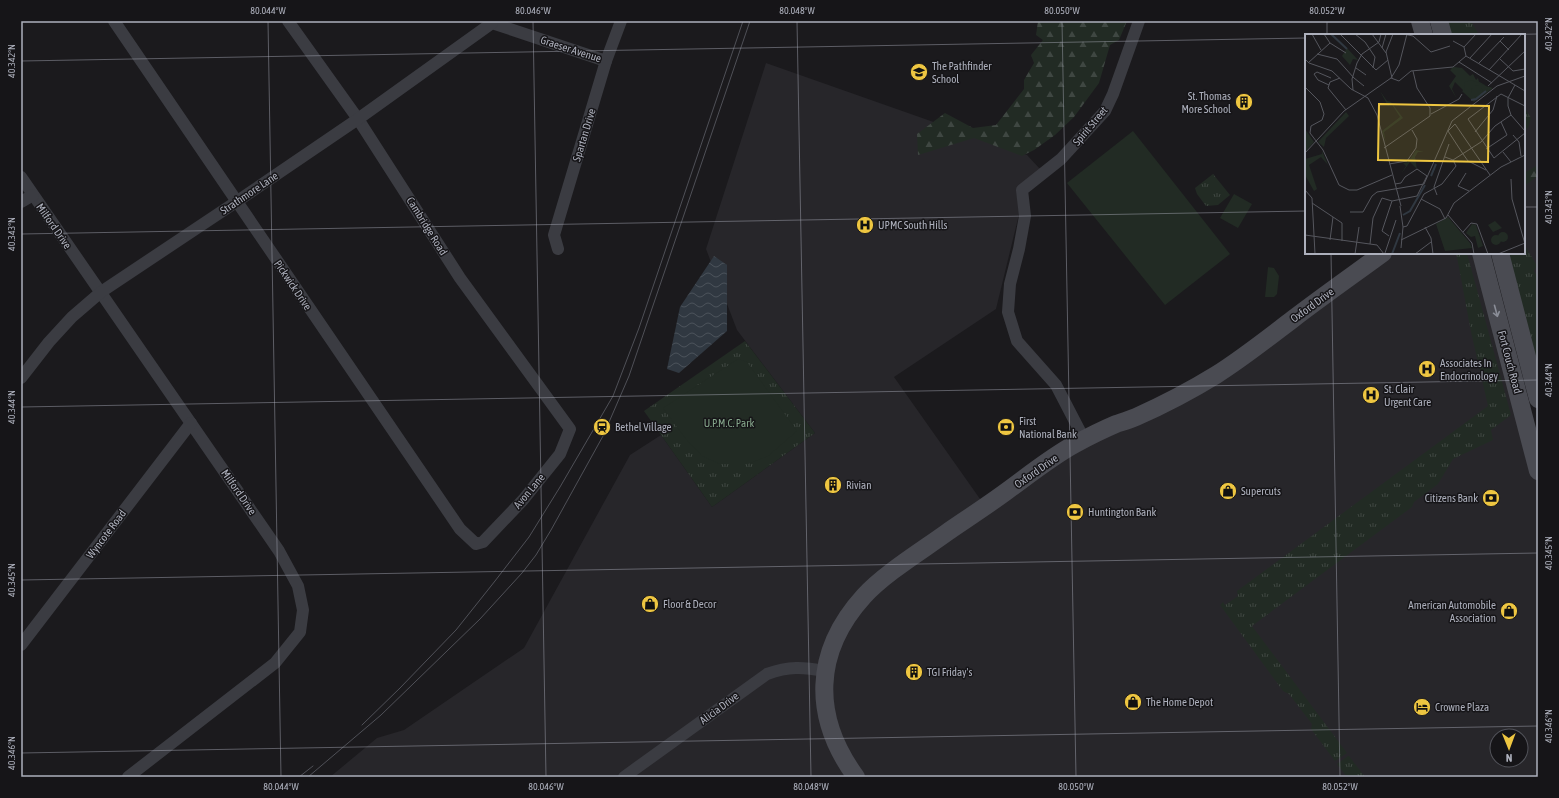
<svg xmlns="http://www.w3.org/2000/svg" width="1559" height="798" viewBox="0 0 1559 798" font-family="'Asap Condensed',sans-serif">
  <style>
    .built { fill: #27262a; fill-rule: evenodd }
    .grass { fill: url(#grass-tufts) }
    .forest { fill: url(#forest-firs) }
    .garden { fill: #222b24 }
    .water { fill: url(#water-waves) }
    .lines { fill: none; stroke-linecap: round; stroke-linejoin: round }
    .street { stroke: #3b3c42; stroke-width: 12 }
    .secondary { stroke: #4a4b52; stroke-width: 18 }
    .tram { stroke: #4f5057; stroke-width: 1 }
    .oneway { stroke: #8a8d97 }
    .ticks { fill: none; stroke: #adb0bc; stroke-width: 1; stroke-opacity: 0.45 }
    .labels { text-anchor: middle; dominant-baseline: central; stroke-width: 3; stroke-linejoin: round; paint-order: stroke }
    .street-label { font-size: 11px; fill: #adb0bc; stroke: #161518 }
    .poi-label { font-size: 11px; fill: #adb0bc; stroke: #161518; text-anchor: start }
    .park-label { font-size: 11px; fill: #85a68b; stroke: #161518 }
    .inset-river { fill: none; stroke: #303841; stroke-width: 2 }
    .inset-road { fill: none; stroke: #55565d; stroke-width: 1 }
    .view { fill: #eec641; fill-opacity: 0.15; stroke: #eec641; stroke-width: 2 }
    .inset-edge { fill: none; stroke: #adb0bc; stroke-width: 2 }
    .neatline { fill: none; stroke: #adb0bc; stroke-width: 1.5 }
    .ticks-label { font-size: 10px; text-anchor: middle; fill: #adb0bc }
  </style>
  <defs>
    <pattern id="grass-tufts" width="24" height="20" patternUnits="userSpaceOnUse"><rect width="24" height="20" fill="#222b24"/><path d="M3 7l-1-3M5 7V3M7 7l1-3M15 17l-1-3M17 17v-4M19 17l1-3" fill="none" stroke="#3f4742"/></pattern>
    <pattern id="forest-firs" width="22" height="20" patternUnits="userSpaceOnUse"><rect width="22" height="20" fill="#222b24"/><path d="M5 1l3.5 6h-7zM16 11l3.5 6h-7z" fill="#3f4742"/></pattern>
    <pattern id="water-waves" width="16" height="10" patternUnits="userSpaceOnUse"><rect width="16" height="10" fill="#303841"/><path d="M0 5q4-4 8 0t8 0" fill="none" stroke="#4b525a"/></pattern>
  </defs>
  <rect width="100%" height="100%" fill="#1b1a1d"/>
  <g class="built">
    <polygon points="1439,21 1538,21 1538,399 1524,253 1524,35 1443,35"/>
    <path d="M766,63L1027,155L1040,169L1022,202L996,309L894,377L985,506L1005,492L1192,389L1383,253H1481L1538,471V777H330L377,738L404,730L524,648L630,455L661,435L712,507L815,433L737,330L706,249ZM1497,736H1521V760H1497Z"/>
  </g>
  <g class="grass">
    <polygon points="1446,21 1471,21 1479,35 1450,35"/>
    <polygon points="1524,107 1531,118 1528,128 1524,130"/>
    <polygon points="1213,174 1230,195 1218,205 1206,206 1197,194 1195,188"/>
    <polygon points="1524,244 1537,266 1534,271 1538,278 1538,374 1507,253 1524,253"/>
    <polygon points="1455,253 1467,253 1511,415 1491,430 1493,440 1453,459 1438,484 1414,502 1412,507 1252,626 1347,753 1335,761 1311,729 1312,724 1289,694 1283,691 1220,605 1223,602 1225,605 1238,596 1237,591 1488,406 1471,332 1457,257"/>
    <polygon points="745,341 815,433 712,507 644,411"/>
    <polygon points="1348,756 1349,756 1365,777 1347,777 1337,764"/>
  </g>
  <g class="forest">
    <polygon points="1038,21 1127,21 1119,40 1110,45 1099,83 1074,117 1055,135 1034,150 1022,156 974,138 918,155 917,134 945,113 973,128 996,125 1024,89 1024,80 1034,63 1031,55 1043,40 1036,35"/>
    <polygon points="1538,165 1538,176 1524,186 1524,173"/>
  </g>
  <g class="garden">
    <polygon points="1133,131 1230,254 1165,305 1067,183"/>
    <polygon points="1234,194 1252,204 1238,228 1220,218"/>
    <polygon points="1268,267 1274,268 1279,276 1277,294 1274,297 1265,297"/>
    <polygon points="738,359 747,362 797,431 768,456 748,464 720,464 702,456 686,439 663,408"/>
  </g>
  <polygon class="water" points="714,256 727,265 727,331 679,373 667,369 680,307"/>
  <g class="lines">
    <g class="street">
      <polyline points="114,21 460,529 476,544 483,542 523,500 560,454 570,429 460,278 358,119 288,21"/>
      <polyline points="491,21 492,23 606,61"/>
      <polyline points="21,177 279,551 298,586 303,610 300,632 275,663 128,777"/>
      <polyline points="21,202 33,195"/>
      <polyline points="558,249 554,235 606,61 621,21"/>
      <polyline points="21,378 49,342 72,317 101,292 236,202 358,119 492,23"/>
      <polyline points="1084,439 1056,385 1017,341 1008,312 1010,284 1019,249 1025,216 1022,190 1061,159 1105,111 1113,94 1139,21"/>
      <polyline points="21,645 191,423"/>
      <path d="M624,777L767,674C789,666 803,667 825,671"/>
    </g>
    <g class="secondary">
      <polyline points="1420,21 1424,35"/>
      <polyline points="1439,21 1443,35"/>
      <polyline points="1481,253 1538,471"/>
      <polyline points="1500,253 1538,399"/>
      <path d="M856,777C812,717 813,652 864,596C885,573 923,550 949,531C968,518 988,505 1007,491C1029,475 1051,457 1075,444C1088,437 1102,430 1116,424C1122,422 1129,420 1136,417C1163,405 1190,391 1216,375C1243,358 1268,338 1293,319C1323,296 1353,275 1383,253"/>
    </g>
    <g class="tram">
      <polyline points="362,725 400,688 456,630 495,581 529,537 560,487 613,396 639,328 743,21"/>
      <polyline points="299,777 313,766"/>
      <polyline points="308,777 381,715 480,619 522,573 536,555 551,530 603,436 629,376 750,21"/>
    </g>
  </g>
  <defs><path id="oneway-shaft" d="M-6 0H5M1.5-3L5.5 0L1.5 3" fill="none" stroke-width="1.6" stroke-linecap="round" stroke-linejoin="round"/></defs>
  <use class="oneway" href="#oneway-shaft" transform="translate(1496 311) rotate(75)"/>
  <path class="ticks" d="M268,21L281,777M533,21L546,777M797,21L811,777M1062,21L1076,777M1327,21V35M1486,35L1538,34M21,61L1306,38M1524,207H1538M21,234L1306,211M1331,253L1340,777M21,407L1538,380M21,580L1538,553M21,753L1538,726"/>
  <defs>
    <symbol id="school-disc" viewBox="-11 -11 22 22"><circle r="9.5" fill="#eec641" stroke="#161518"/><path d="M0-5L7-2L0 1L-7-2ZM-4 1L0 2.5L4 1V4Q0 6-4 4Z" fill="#111"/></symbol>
    <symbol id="building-disc" viewBox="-11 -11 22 22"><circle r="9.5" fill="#eec641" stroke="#161518"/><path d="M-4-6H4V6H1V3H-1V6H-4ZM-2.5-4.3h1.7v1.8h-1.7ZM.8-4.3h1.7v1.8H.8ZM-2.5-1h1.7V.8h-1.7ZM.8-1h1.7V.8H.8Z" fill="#111"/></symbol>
    <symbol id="hospital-disc" viewBox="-11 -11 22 22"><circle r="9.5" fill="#eec641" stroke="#161518"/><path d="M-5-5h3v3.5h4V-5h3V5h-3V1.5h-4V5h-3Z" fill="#111"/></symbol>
    <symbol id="station-disc" viewBox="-11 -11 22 22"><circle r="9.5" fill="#eec641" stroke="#161518"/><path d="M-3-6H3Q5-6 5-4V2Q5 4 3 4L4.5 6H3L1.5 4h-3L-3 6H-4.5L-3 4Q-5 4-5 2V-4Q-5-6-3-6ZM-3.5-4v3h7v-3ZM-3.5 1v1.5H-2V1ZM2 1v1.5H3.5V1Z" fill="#111"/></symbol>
    <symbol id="bank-disc" viewBox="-11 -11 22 22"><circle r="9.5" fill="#eec641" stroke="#161518"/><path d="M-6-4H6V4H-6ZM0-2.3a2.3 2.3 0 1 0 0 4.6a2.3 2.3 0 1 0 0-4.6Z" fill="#111"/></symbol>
    <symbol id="shop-disc" viewBox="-11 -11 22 22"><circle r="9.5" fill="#eec641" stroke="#161518"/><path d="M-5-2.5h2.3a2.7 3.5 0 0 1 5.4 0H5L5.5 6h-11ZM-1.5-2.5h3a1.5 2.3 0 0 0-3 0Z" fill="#111"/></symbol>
    <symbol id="hotel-disc" viewBox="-11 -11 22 22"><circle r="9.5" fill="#eec641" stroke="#161518"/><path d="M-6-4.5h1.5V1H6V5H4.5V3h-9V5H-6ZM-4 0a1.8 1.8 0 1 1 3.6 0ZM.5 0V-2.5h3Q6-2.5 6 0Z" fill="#111"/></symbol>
  </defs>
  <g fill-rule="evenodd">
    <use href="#school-disc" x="909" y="62" width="20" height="20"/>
    <use href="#building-disc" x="1234" y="92" width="20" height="20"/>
    <use href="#hospital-disc" x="855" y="215" width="20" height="20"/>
    <use href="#hospital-disc" x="1417" y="359" width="20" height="20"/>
    <use href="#hospital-disc" x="1361" y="385" width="20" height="20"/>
    <use href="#station-disc" x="592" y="417" width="20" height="20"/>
    <use href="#bank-disc" x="996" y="417" width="20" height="20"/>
    <use href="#building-disc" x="823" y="475" width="20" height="20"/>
    <use href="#shop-disc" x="1218" y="481" width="20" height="20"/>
    <use href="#bank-disc" x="1481" y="488" width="20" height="20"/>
    <use href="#bank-disc" x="1065" y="502" width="20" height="20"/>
    <use href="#shop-disc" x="640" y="594" width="20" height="20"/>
    <use href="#shop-disc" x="1499" y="601" width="20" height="20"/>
    <use href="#building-disc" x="904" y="662" width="20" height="20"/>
    <use href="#shop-disc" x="1123" y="692" width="20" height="20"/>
    <use href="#hotel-disc" x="1412" y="697" width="20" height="20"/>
  </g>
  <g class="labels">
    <g class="street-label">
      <text transform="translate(571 49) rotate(18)">Graeser Avenue</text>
      <text transform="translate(1090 126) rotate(-50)">Spirit Street</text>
      <text transform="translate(584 135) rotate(-73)">Spartan Drive</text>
      <text transform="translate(249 193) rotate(-34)">Strathmore Lane</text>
      <text transform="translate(54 226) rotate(55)">Milford Drive</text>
      <text transform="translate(427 226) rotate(58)">Cambridge Road</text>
      <text transform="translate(293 285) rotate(56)">Pickwick Drive</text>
      <text transform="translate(1312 305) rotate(-36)">Oxford Drive</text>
      <text transform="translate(1510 362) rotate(75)">Fort Couch Road</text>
      <text transform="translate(1036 471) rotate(-35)">Oxford Drive</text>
      <text transform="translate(529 491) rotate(-50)">Avon Lane</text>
      <text transform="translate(239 492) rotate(55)">Milford Drive</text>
      <text transform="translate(106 534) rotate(-53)">Wyncote Road</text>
      <text transform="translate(719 708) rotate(-37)">Alicia Drive</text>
    </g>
    <g class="poi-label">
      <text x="932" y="66">The Pathfinder<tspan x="932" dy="13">School</tspan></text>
      <text x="1231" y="96" text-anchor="end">St. Thomas<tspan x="1231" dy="13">More School</tspan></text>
      <text x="878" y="225">UPMC South Hills</text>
      <text x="1440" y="363">Associates In<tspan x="1440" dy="13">Endocrinology</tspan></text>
      <text x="1384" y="389">St. Clair<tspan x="1384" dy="13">Urgent Care</tspan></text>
      <text x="1019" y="421">First<tspan x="1019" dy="13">National Bank</tspan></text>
      <text x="615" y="427">Bethel Village</text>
      <text x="846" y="485">Rivian</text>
      <text x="1241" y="491">Supercuts</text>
      <text x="1478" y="498" text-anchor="end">Citizens Bank</text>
      <text x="1088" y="512">Huntington Bank</text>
      <text x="663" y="604">Floor &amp; Decor</text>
      <text x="1496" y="605" text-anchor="end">American Automobile<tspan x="1496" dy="13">Association</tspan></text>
      <text x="927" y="672">TGI Friday's</text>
      <text x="1146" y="702">The Home Depot</text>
      <text x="1435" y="707">Crowne Plaza</text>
    </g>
    <g class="park-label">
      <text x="729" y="423">U.P.M.C. Park</text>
    </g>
  </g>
  <g transform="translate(1305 34)">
    <rect width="220" height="220" fill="#1b1a1d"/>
    <path d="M42,14L53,26L48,25L45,31L37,22ZM150,33L181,52L188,54L169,68L158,58V53L150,47L153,42L146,34ZM75,57L82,67L86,68L98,84L79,98L81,109L77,97L95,83L86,69L83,72ZM41,78L44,82L21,104L19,113L13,108ZM0,95L9,108L0,118Z" fill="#222b24"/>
    <path d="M149,33L157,34L165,42L168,40L171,46L173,44L174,48L182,52L166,46L160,48L159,57L157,58L158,56L150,48L147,55L152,65L144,52L151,42L145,36ZM111,116L119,118H113L110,123L112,135L105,128L96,140L101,132L98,129L103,128ZM17,117L23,131L16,123L4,131L12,155L9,157L0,141V125L17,120Z" fill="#222b24"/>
    <path d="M143,183L165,209L167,214L140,217L131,190Z" fill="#222b24"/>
    <path d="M166.5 57a5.5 5.5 0 1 1 11 0a5.5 5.5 0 1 1-11 0ZM190,187L197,194L188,198L183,191ZM167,190L171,191L178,212L173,214L170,202L166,203L161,199ZM193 203a5 5 0 1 1 10 0a5 5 0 1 1-10 0ZM186 206a5 5 0 1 1 10 0a5 5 0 1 1-10 0Z" fill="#222b24"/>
    <path class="inset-river" d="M26,0L42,15M166,66L171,65L181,57M126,142L131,130M98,181L105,177L120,151M87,220L95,199"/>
    <path class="inset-road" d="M7,0L16,16M19,0L25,9L41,19M35,0L71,36L83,26M50,0L60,8L70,23L68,34M67,0L81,19M98,0L108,2L126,18L145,12M148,7L159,13M195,7L204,16M77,14L81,0M12,20L32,25L49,44L59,52M161,22L159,13L171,0M165,24L187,0M0,25L4,29L27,37L46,55L63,64L72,81L96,172M195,25L208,37L220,35M154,28L187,49M3,29L25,9M174,29L199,3M51,34L61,41M184,36L217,0M35,44L25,48L23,54L41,76M86,44L94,47L106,37L148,33L161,22L220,57M87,44L81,18L88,0M24,51L13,46L9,40L12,38L26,44M210,51L203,64V72L206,81L220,97M183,52L220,17M0,53L15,68L19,80L17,86L6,92L5,99L18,116L34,151L44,156H52L87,141M48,56L47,45L52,29L57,20L74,8L76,0M220,72L196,60L163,85L189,124L220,99M126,80L154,65L157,60M170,98L188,76L192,62M208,101L214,108L216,122M79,114L125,82V74L112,54L108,37M181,115L202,101L196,88M198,118L206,128M0,119L39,77L86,44L94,31L102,0M148,126L176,108L190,92L206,81M84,130L102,127L111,114L112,105L107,96M181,136L163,127L158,120L143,97L150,90L185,141M161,139L153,152L164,157M206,145L207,165L220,210M0,156L7,164L10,220M132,161L129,153L144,110M116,165L135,175L140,185M7,169L37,189V207M95,172L98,193L96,214M45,178H58L67,162L72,158L119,150L147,87L192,52L220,42M143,181L167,209L169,220M98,193L102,192L119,160L137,150L151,132L148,126L140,123M120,193L126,204L128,220M158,198L166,189L172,190L183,220M0,201L72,211L79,220M84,202L77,197L87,167M25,206L28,183M96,206L141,184L149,169L196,133L220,121M65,210L68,184L77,164L87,167L112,162L122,142L112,135L100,143L96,149L90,150M80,219L91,186M16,220H32M50,220L54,193M110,220L126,208M193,220L220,209"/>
    <path class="view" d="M74,70L184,72L183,128L73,126Z"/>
    <rect width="220" height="220" class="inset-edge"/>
  </g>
  <rect width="1559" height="798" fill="none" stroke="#161518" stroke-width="44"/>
  <g transform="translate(1509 748) rotate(179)"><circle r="19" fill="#161518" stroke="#52535a"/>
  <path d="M0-3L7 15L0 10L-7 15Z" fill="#eec641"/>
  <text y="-6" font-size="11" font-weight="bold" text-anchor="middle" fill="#adb0bc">N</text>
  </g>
  <rect x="22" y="22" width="1515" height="754" class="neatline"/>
  <g class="ticks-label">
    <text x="268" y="14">80.044°W</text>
    <text x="533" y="14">80.046°W</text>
    <text x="797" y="14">80.048°W</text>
    <text x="1062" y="14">80.050°W</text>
    <text x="1327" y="14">80.052°W</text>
    <text transform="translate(1548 34) rotate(-90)" y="4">40.342°N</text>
    <text transform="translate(11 61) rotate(-90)" y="4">40.342°N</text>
    <text transform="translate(1548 207) rotate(-90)" y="4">40.343°N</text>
    <text transform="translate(11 234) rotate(-90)" y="4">40.343°N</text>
    <text transform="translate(1548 380) rotate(-90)" y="4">40.344°N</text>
    <text transform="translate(11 407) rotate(-90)" y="4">40.344°N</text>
    <text transform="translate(1548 553) rotate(-90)" y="4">40.345°N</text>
    <text transform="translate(11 580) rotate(-90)" y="4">40.345°N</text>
    <text transform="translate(1548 726) rotate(-90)" y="4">40.346°N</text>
    <text transform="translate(11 753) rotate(-90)" y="4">40.346°N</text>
    <text x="281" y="790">80.044°W</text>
    <text x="546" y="790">80.046°W</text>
    <text x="811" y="790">80.048°W</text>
    <text x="1076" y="790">80.050°W</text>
    <text x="1340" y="790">80.052°W</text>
  </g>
</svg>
